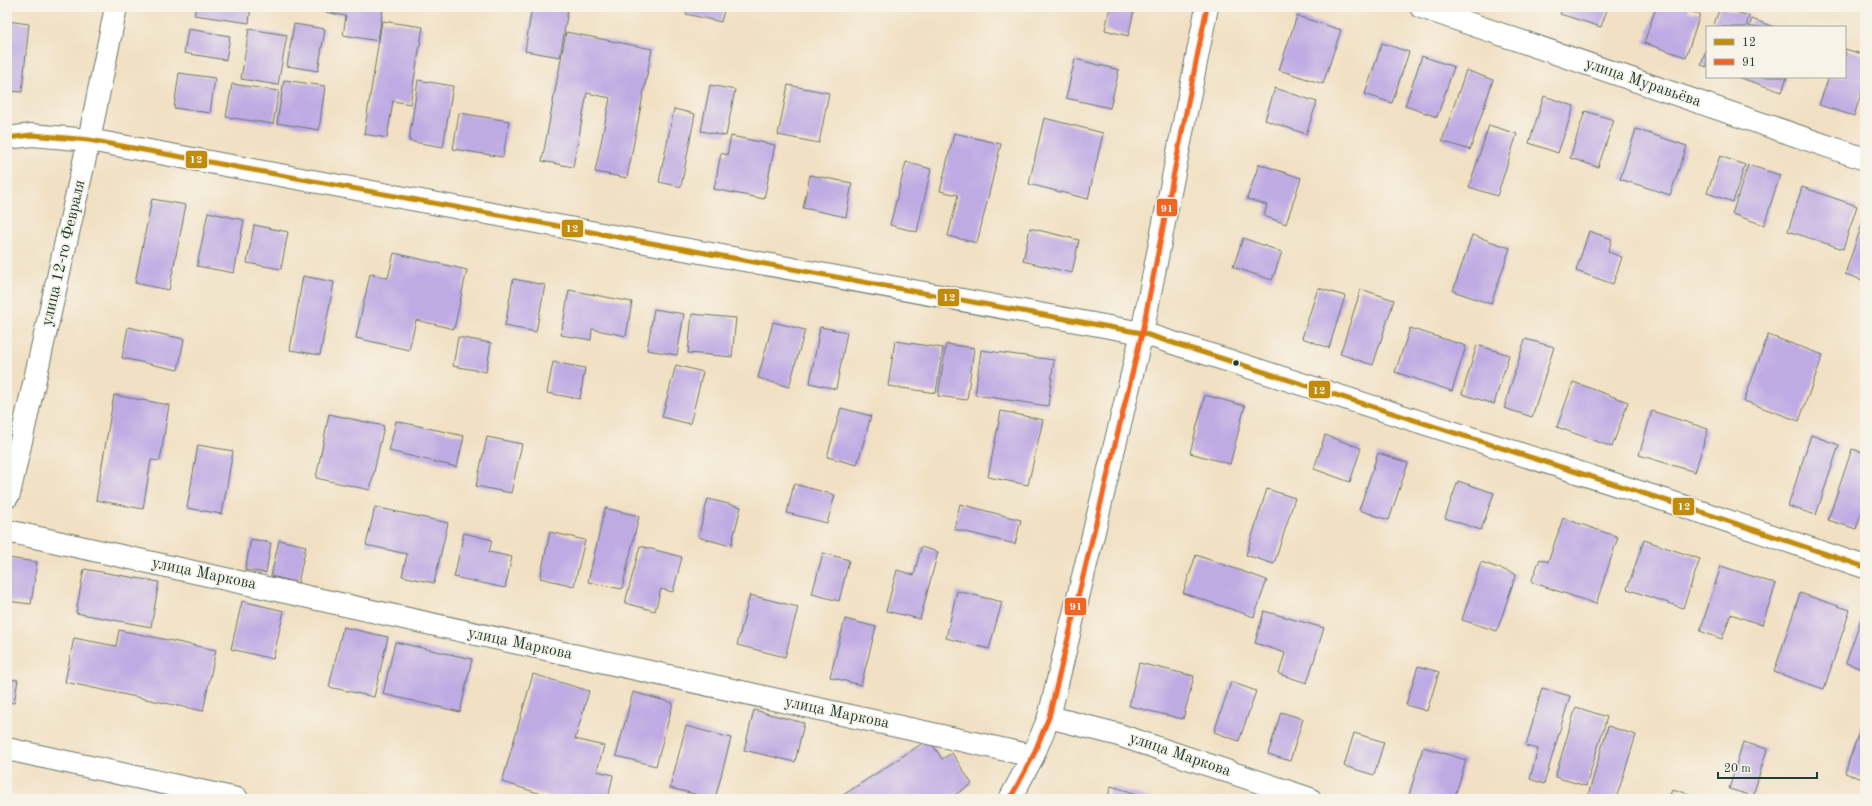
<svg xmlns="http://www.w3.org/2000/svg" width="1872" height="806" viewBox="0 0 1872 806" font-family="'Old Standard TT',serif">
  <style>
    .building { fill: #bfabe3 }
    .lines { fill: none; stroke-linecap: round; stroke-linejoin: round }
    .minor-casing { stroke: #687666; stroke-width: 24 }
    .minor { stroke: #fff; stroke-width: 22 }
    .bus-1-casing { stroke: #f7f3e8; stroke-width: 8 }
    .bus-2-casing { stroke: #f7f3e8; stroke-width: 8 }
    .bus-1 { stroke: #c18c0d; stroke-width: 5 }
    .bus-2 { stroke: #f26522; stroke-width: 5 }
    .bus-dot { fill: #1f3d34; stroke: #f7f3e8; stroke-width: 1.5 }
    .labels { text-anchor: middle; dominant-baseline: central; stroke-width: 3.5; stroke-linejoin: round; paint-order: stroke }
    .street-label { font-size: 16px; fill: #1f3d34; stroke: #f7f3e8 }
    .line-badge { stroke: #f7f3e8; stroke-width: 1.5 }
    .badge-label { font-size: 11px; text-anchor: middle; font-weight: bold; fill: #fff }
  </style>
  <rect width="100%" height="100%" fill="#f7f3e8"/>
  <filter id="ink" filterUnits="userSpaceOnUse"><feTurbulence type="fractalNoise" baseFrequency=".025" numOctaves="2"/><feDisplacementMap in="SourceGraphic" scale="8" xChannelSelector="R" yChannelSelector="G"/><feConvolveMatrix kernelMatrix="1 2 1 2 8 2 1 2 1" color-interpolation-filters="sRGB"/></filter>
  <filter id="wash" filterUnits="userSpaceOnUse"><feTurbulence type="fractalNoise" baseFrequency=".012" numOctaves="4" result="noise"/><feDisplacementMap in="SourceGraphic" scale="16" xChannelSelector="R" yChannelSelector="G"/><feGaussianBlur stdDeviation="0.9" result="paint"/><feColorMatrix in="noise" values="0 0 0 0 0 0 0 0 0 0 0 0 0 0 0 0 0 1.4 0 .05"/><feComposite in="paint" operator="in"/></filter>
  <g filter="url(#wash)">
    <rect width="100%" height="100%" fill="#f1e0c3"/>
    <g id="blocks">
      <g class="building">
        <polygon points="196,7 251,7 249,23 194,15"/>
        <polygon points="297,7 383,7 378,41 343,35 346,16"/>
        <polygon points="532,7 551,7 568,10 560,57 525,51"/>
        <polygon points="688,7 725,7 721,22 686,14"/>
        <polygon points="1110,7 1135,7 1128,36 1105,30"/>
        <polygon points="1563,7 1608,7 1601,27 1560,14"/>
        <polygon points="1656,7 1689,7 1688,11 1700,14 1686,57 1644,43"/>
        <polygon points="1720,7 1749,16 1746,27 1713,27"/>
        <polygon points="1297,16 1341,30 1323,84 1279,70"/>
        <polygon points="1752,19 1774,27 1749,27"/>
        <polygon points="7,21 29,24 22,92 7,91"/>
        <polygon points="382,21 423,27 410,104 393,101 387,138 364,134"/>
        <polygon points="294,24 325,29 318,71 287,66"/>
        <polygon points="188,29 230,36 226,60 184,53"/>
        <polygon points="249,29 287,35 278,85 241,79"/>
        <polygon points="566,32 652,49 627,178 595,172 610,98 587,93 573,167 542,161"/>
        <polygon points="1382,43 1409,52 1392,103 1365,94"/>
        <polygon points="1707,48 1707,67 1701,65"/>
        <polygon points="1845,49 1865,55 1865,81 1854,116 1819,105 1829,77 1845,77"/>
        <polygon points="1422,56 1454,67 1437,117 1405,106"/>
        <polygon points="1075,59 1119,70 1110,108 1066,98"/>
        <polygon points="1466,70 1493,80 1470,150 1442,141"/>
        <polygon points="179,73 215,78 210,113 174,108"/>
        <polygon points="1738,77 1787,77 1782,92"/>
        <polygon points="284,80 325,86 319,130 277,123"/>
        <polygon points="418,80 453,86 443,147 409,141"/>
        <polygon points="232,84 279,91 273,124 226,117"/>
        <polygon points="710,85 735,90 726,136 701,131"/>
        <polygon points="788,85 829,93 819,143 778,135"/>
        <polygon points="1275,88 1317,102 1306,134 1265,120"/>
        <polygon points="1544,96 1574,106 1558,153 1529,143"/>
        <polygon points="674,109 695,114 681,187 659,182"/>
        <polygon points="1585,111 1614,120 1598,167 1570,158"/>
        <polygon points="459,113 509,121 503,157 453,149"/>
        <polygon points="1044,118 1103,133 1088,199 1029,184"/>
        <polygon points="1489,125 1517,134 1497,196 1469,187"/>
        <polygon points="1636,129 1687,146 1670,195 1620,179"/>
        <polygon points="954,133 1001,144 977,243 948,236 958,195 940,191"/>
        <polygon points="731,136 775,145 764,199 714,189 721,153 727,155"/>
        <polygon points="1720,156 1745,165 1733,202 1707,193"/>
        <polygon points="906,162 931,169 917,232 890,225"/>
        <polygon points="1259,164 1301,178 1286,224 1264,216 1267,205 1247,199"/>
        <polygon points="1748,165 1780,175 1764,225 1732,214"/>
        <polygon points="810,175 852,183 846,217 803,208"/>
        <polygon points="1802,187 1857,206 1843,249 1788,231"/>
        <polygon points="152,199 186,205 169,290 135,283"/>
        <polygon points="208,212 244,220 234,273 197,266"/>
        <polygon points="1865,215 1865,269 1862,280 1845,274"/>
        <polygon points="254,225 288,232 281,269 247,263"/>
        <polygon points="1030,228 1079,240 1072,273 1023,261"/>
        <polygon points="1589,231 1612,239 1608,252 1622,257 1613,284 1576,271"/>
        <polygon points="1472,235 1510,248 1491,304 1453,291"/>
        <polygon points="1243,238 1282,252 1272,280 1233,267"/>
        <polygon points="394,253 467,270 454,329 416,320 409,350 356,338 370,274 388,278"/>
        <polygon points="303,276 334,282 320,355 290,350"/>
        <polygon points="513,279 545,285 536,332 505,326"/>
        <polygon points="1318,288 1345,296 1329,348 1302,338"/>
        <polygon points="1361,289 1394,300 1373,365 1340,354"/>
        <polygon points="569,290 632,302 626,336 592,329 591,340 561,335"/>
        <polygon points="654,309 684,314 677,355 647,350"/>
        <polygon points="692,314 736,318 732,357 688,353"/>
        <polygon points="773,322 805,330 789,387 758,378"/>
        <polygon points="128,327 184,339 178,370 122,358"/>
        <polygon points="820,327 847,332 836,389 810,383"/>
        <polygon points="1410,328 1466,346 1452,391 1395,372"/>
        <polygon points="1768,335 1823,355 1799,421 1744,401"/>
        <polygon points="458,337 491,343 486,372 453,366"/>
        <polygon points="1525,339 1554,347 1532,417 1504,408"/>
        <polygon points="895,341 943,348 936,393 888,386"/>
        <polygon points="946,344 974,348 967,400 938,396"/>
        <polygon points="1477,345 1509,355 1494,404 1462,394"/>
        <polygon points="981,350 1054,360 1048,406 975,395"/>
        <polygon points="553,362 585,368 580,399 547,393"/>
        <polygon points="676,365 703,372 690,424 662,417"/>
        <polygon points="1573,382 1628,402 1612,447 1557,427"/>
        <polygon points="114,395 169,405 160,461 151,460 143,509 96,500"/>
        <polygon points="1205,395 1245,406 1230,464 1190,453"/>
        <polygon points="841,408 871,416 857,465 827,457"/>
        <polygon points="1001,411 1043,420 1028,485 988,477"/>
        <polygon points="1652,411 1708,429 1695,472 1639,455"/>
        <polygon points="329,414 384,426 370,490 316,478"/>
        <polygon points="396,421 464,436 457,467 389,451"/>
        <polygon points="1325,435 1361,448 1350,482 1314,469"/>
        <polygon points="1811,435 1839,445 1816,515 1788,506"/>
        <polygon points="487,437 522,444 511,493 476,486"/>
        <polygon points="198,445 233,451 222,514 187,508"/>
        <polygon points="1852,449 1865,453 1865,501 1856,529 1828,520"/>
        <polygon points="1378,453 1408,463 1389,520 1359,510"/>
        <polygon points="1458,481 1494,493 1481,530 1445,518"/>
        <polygon points="794,484 835,495 827,523 787,513"/>
        <polygon points="1267,489 1295,498 1274,564 1246,555"/>
        <polygon points="708,499 741,507 731,546 698,537"/>
        <polygon points="960,504 1021,520 1015,544 954,529"/>
        <polygon points="375,507 448,523 434,583 402,576 407,554 366,545"/>
        <polygon points="605,508 639,516 622,589 588,582"/>
        <polygon points="1563,518 1618,537 1596,604 1531,582 1540,559 1548,562"/>
        <polygon points="550,532 585,540 574,586 540,578"/>
        <polygon points="464,533 492,540 489,552 512,557 505,588 454,577"/>
        <polygon points="251,539 271,543 266,573 245,570"/>
        <polygon points="279,540 306,546 298,583 271,576"/>
        <polygon points="1644,540 1700,559 1683,608 1627,589"/>
        <polygon points="640,546 682,557 673,592 661,589 655,611 625,603"/>
        <polygon points="921,547 938,552 920,619 886,611 897,570 914,575"/>
        <polygon points="823,553 849,560 839,601 812,594"/>
        <polygon points="1196,555 1267,580 1254,617 1183,593"/>
        <polygon points="8,558 37,562 31,604 7,601"/>
        <polygon points="1481,562 1516,574 1497,631 1462,620"/>
        <polygon points="1721,566 1776,584 1762,625 1731,614 1722,639 1700,631"/>
        <polygon points="84,569 159,582 151,627 76,613"/>
        <polygon points="957,591 1002,602 989,649 946,638"/>
        <polygon points="1800,593 1850,610 1824,689 1774,672"/>
        <polygon points="750,595 798,607 785,657 737,645"/>
        <polygon points="242,601 284,611 273,659 231,649"/>
        <polygon points="1264,611 1324,628 1307,683 1279,674 1285,653 1255,643"/>
        <polygon points="1863,613 1865,614 1865,670 1846,663"/>
        <polygon points="845,619 876,627 861,685 830,677"/>
        <polygon points="343,627 388,637 374,697 329,687"/>
        <polygon points="119,630 216,650 203,711 65,682 74,638 116,646"/>
        <polygon points="395,642 472,659 460,712 383,694"/>
        <polygon points="1139,663 1194,676 1183,719 1129,706"/>
        <polygon points="1418,666 1439,672 1427,711 1406,705"/>
        <polygon points="533,674 589,691 575,739 604,746 597,771 613,775 608,799 558,799 502,782"/>
        <polygon points="7,679 18,680 14,703 7,702"/>
        <polygon points="1231,682 1256,691 1239,741 1214,732"/>
        <polygon points="1542,688 1570,696 1544,784 1530,779 1538,749 1526,746"/>
        <polygon points="633,692 673,703 656,766 616,756"/>
        <polygon points="1576,707 1607,717 1586,786 1555,777"/>
        <polygon points="754,710 804,723 795,762 744,750"/>
        <polygon points="1281,712 1303,719 1290,761 1268,754"/>
        <polygon points="1865,714 1865,780 1845,773"/>
        <polygon points="686,726 731,738 715,799 670,788"/>
        <polygon points="1608,726 1636,735 1616,799 1587,799"/>
        <polygon points="1354,733 1384,742 1374,775 1344,766"/>
        <polygon points="929,739 942,759 952,753 972,784 948,799 837,799"/>
        <polygon points="1743,742 1767,749 1753,796 1729,789"/>
        <polygon points="1423,747 1466,760 1454,799 1408,799"/>
        <polygon points="1111,786 1154,799 1107,799"/>
        <polygon points="1672,789 1703,798 1702,799 1669,799"/>
      </g>
    </g>
  </g>
  <g filter="url(#ink)">
    <use href="#blocks" fill-opacity="0" stroke="#687666" stroke-width="1"/>
    <g class="lines">
      <defs>
        <g id="minor">
          <polyline points="1421,7 1865,159"/>
          <polyline points="7,138 32,135 89,140 1142,333 1683,506 1865,567"/>
          <polyline points="7,497 9,494 89,140 116,7"/>
          <polyline points="7,531 1033,756"/>
          <polyline points="1049,717 1116,734 1310,799"/>
          <polyline points="7,749 237,799"/>
          <polyline points="1010,799 1033,756 1049,717 1142,333 1207,7"/>
        </g>
      </defs>
      <use href="#minor" class="minor-casing"/>
      <use href="#minor" class="minor"/>
      <defs>
        <polyline id="bus-1" points="7,138 32,135 89,140 1142,333 1683,506 1865,567"/>
        <polyline id="bus-2" points="1010,799 1033,756 1049,717 1142,333 1207,7"/>
      </defs>
      <use href="#bus-1" class="bus-1-casing"/>
      <use href="#bus-2" class="bus-2-casing"/>
      <use href="#bus-1" class="bus-1"/>
      <use href="#bus-2" class="bus-2"/>
    </g>
  </g>
  <circle class="bus-dot" cx="1236" cy="363" r="3.5"/>
  <g class="labels">
    <g class="street-label">
      <text transform="translate(1643 83) rotate(19)">улица Муравьёва</text>
      <text transform="translate(64 253) rotate(-77)">улица 12-го Февраля</text>
      <text transform="translate(204 574) rotate(12)">улица Маркова</text>
      <text transform="translate(520 644) rotate(12)">улица Маркова</text>
      <text transform="translate(837 713) rotate(12)">улица Маркова</text>
      <text transform="translate(1180 755) rotate(19)">улица Маркова</text>
    </g>
  </g>
  <g class="line-badge">
    <rect x="185" y="150" width="23" height="19" rx="4" fill="#c18c0d"/>
    <rect x="1156" y="198" width="22" height="19" rx="4" fill="#f26522"/>
    <rect x="561" y="219" width="23" height="19" rx="4" fill="#c18c0d"/>
    <rect x="937" y="288" width="23" height="19" rx="4" fill="#c18c0d"/>
    <rect x="1308" y="380" width="23" height="19" rx="4" fill="#c18c0d"/>
    <rect x="1672" y="497" width="23" height="19" rx="4" fill="#c18c0d"/>
    <rect x="1064" y="597" width="23" height="19" rx="4" fill="#f26522"/>
  </g>
  <g class="badge-label">
    <text x="196" y="163">12</text>
    <text x="1167" y="212">91</text>
    <text x="572" y="232">12</text>
    <text x="949" y="301">12</text>
    <text x="1319" y="394">12</text>
    <text x="1684" y="510">12</text>
    <text x="1076" y="610">91</text>
  </g>
  <rect width="1872" height="806" fill="none" stroke="#f7f3e8" stroke-width="24"/>
  <rect x="1706" y="26" width="140" height="52" fill="#f7f3e8" stroke="#a1aaa0"/>
  <rect x="1714" y="39" width="20" height="6" fill="#c18c0d" stroke="#a1aaa0"/>
  <text x="1742" y="46" font-size="12" fill="#1f3d34">12</text>
  <rect x="1714" y="59" width="20" height="6" fill="#f26522" stroke="#a1aaa0"/>
  <text x="1742" y="66" font-size="12" fill="#1f3d34">91</text>
  <path d="M1718 772v6h99v-6" fill="none" stroke="#1f3d34" stroke-width="2"/>
  <text x="1724" y="772" font-size="12" fill="#1f3d34" stroke="#f7f3e8" stroke-width="3" paint-order="stroke">20 m</text>
</svg>
